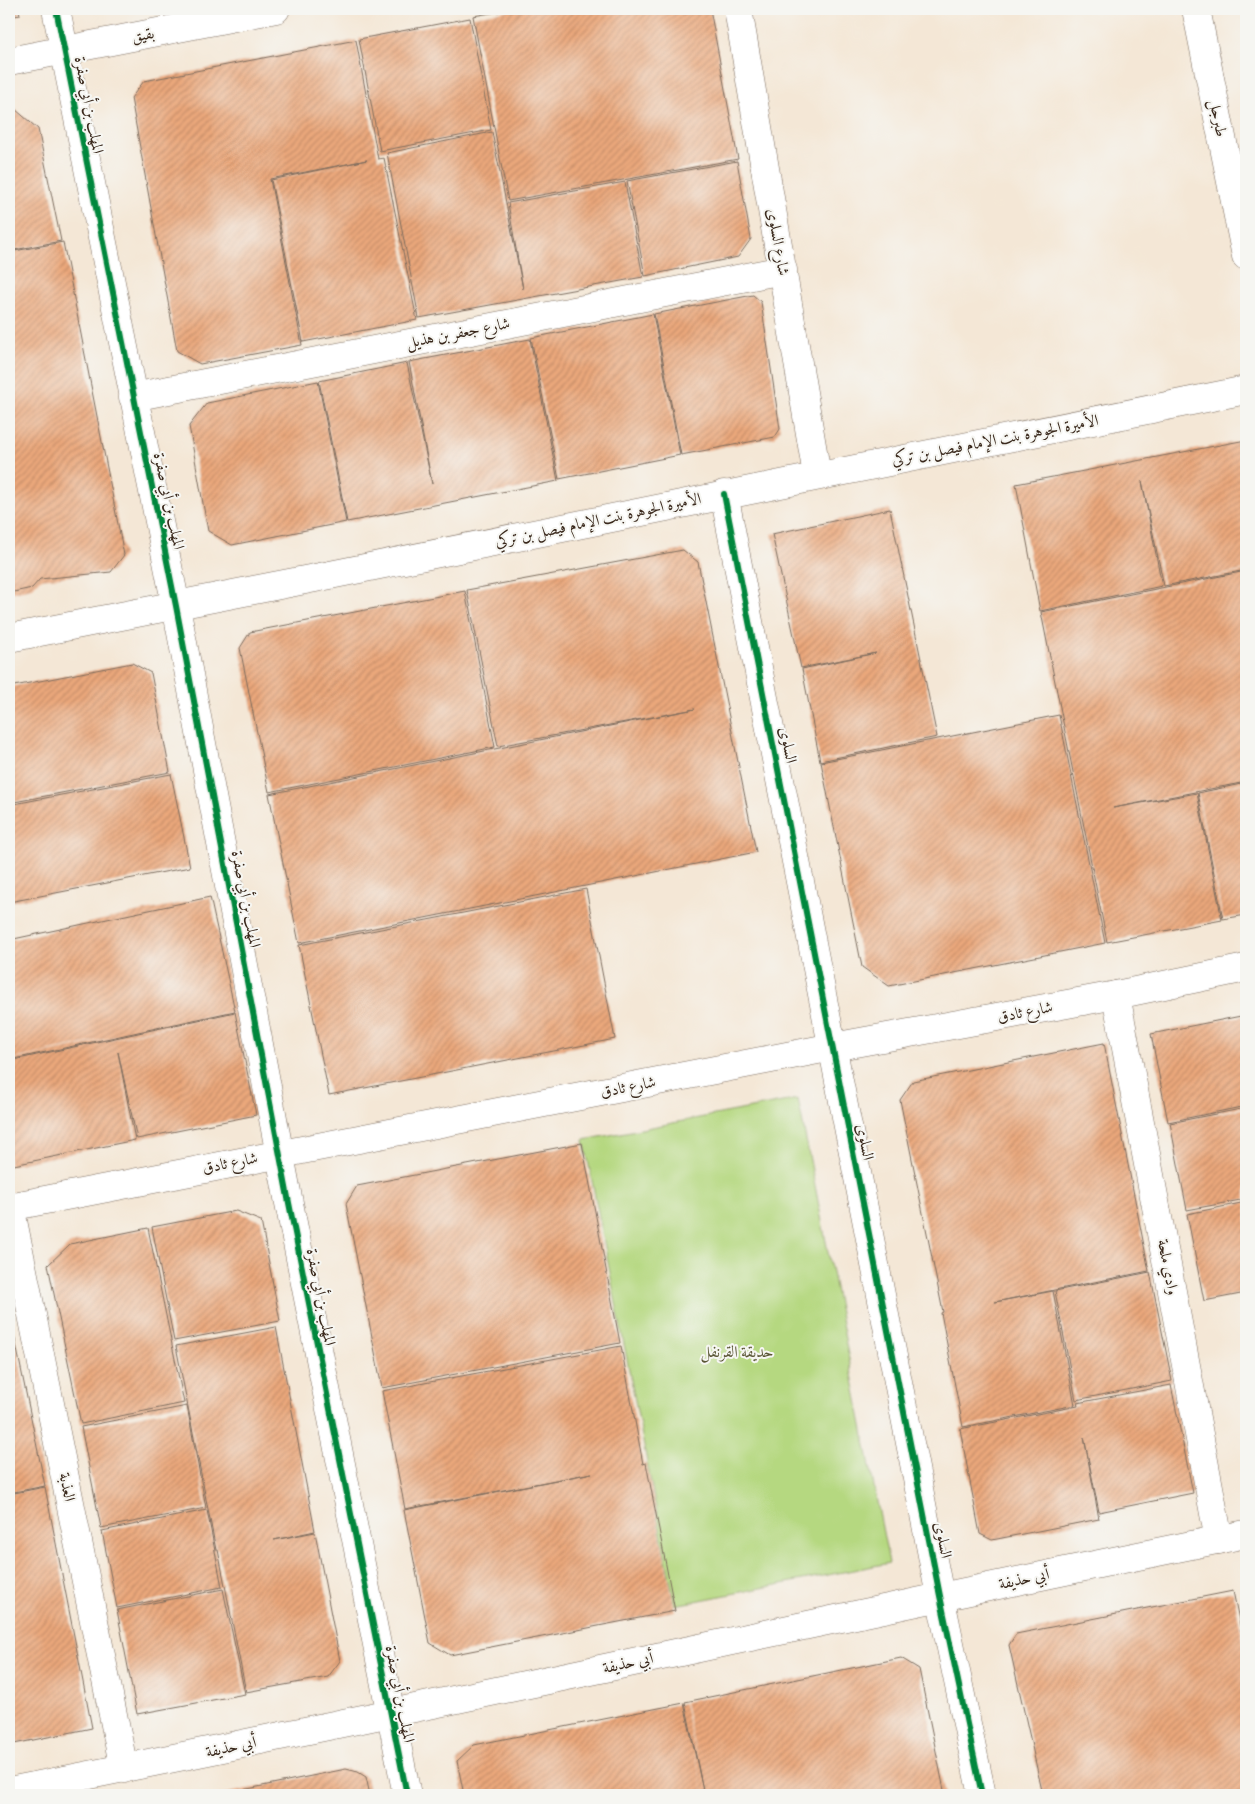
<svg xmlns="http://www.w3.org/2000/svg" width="1255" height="1804" viewBox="0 0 1255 1804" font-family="'Libre Bodoni',Amiri,serif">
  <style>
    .garden { fill: #b5d880; stroke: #78814f }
    .building { fill: url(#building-hatch) }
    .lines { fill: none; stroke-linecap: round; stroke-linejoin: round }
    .minor-casing { stroke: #7c6c5e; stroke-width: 29 }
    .minor { stroke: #fff; stroke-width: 28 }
    .cycleway-casing { stroke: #f6f6f2; stroke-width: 9 }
    .cycleway { stroke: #00873e; stroke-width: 6 }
    .labels { text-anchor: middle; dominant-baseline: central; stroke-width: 4; stroke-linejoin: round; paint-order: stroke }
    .street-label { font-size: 16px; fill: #3b2a1e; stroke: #f6f6f2 }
    .park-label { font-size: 16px; fill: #5a5636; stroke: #f6f6f2 }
  </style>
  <defs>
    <pattern id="building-hatch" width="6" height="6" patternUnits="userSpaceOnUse" patternTransform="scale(1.25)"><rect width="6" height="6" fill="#eba87c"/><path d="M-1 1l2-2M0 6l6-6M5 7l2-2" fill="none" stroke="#c08965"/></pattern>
  </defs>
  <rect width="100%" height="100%" fill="#f6f6f2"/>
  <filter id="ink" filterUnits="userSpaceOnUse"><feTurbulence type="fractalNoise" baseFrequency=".02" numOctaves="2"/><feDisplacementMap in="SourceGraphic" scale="10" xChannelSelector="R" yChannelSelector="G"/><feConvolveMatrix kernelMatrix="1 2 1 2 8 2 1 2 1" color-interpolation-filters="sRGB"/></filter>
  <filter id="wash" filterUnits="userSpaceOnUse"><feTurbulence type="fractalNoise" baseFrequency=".0096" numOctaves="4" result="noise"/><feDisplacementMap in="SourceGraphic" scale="20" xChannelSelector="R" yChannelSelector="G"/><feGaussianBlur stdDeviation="1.12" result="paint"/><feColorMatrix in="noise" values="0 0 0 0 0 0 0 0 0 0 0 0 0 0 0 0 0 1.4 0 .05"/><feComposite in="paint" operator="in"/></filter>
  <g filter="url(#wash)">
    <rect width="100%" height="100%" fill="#f4e7d6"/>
    <polygon class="garden" points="798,1099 889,1563 675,1605 584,1140"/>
    <g id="blocks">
      <g class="building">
        <polygon points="9,9 19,9 20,15 9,17"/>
        <polygon points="515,9 710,9 738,159 508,201 473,16"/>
        <polygon points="470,18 491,130 380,151 359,39"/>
        <polygon points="356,40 378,159 384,158 417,320 303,342 271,180 367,160 270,179 302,345 200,364 177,351 131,98 144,81"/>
        <polygon points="15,109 38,129 61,241 9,251 9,110"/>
        <polygon points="492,132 523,289 508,203 625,182 643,277 419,318 387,153"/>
        <polygon points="737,161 751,239 738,257 645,276 627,181"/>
        <polygon points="63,242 124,555 111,572 40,579 32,588 9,593 9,252"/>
        <polygon points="753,295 761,302 780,429 775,437 681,455 654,314"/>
        <polygon points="653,314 680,455 559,479 531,338"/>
        <polygon points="530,339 558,481 347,522 319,381 407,363 432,484 409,362"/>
        <polygon points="318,381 346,522 232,545 208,531 189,426 207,403"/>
        <polygon points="1246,440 1246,570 1164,586 1142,481 1162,586 1040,611 1016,484"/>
        <polygon points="890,509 937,737 820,761 802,669 876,653 801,668 772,534"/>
        <polygon points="683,550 698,562 756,852 299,943 269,794 695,709 498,746 467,590"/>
        <polygon points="1246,571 1246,782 1113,808 1197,793 1222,920 1107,942 1041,612"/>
        <polygon points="465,591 495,747 269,792 240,648 250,632"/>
        <polygon points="132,663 151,673 170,772 9,803 9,687"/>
        <polygon points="1059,715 1105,943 889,986 862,967 821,762"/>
        <polygon points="171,774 190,867 9,902 9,805"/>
        <polygon points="1246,783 1246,915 1223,919 1198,793"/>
        <polygon points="586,889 615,1039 329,1095 299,945"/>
        <polygon points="210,897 235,1011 9,1060 9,940"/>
        <polygon points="235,1012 256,1115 137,1139 118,1052 135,1140 9,1166 9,1061"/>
        <polygon points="1246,1015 1246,1106 1168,1122 1151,1034"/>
        <polygon points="1104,1043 1149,1271 995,1302 1053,1291 1075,1405 963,1427 941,1313 943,1312 900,1100 913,1081"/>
        <polygon points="1246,1108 1246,1199 1187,1210 1170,1123"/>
        <polygon points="582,1143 620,1343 382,1388 346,1204 357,1186"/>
        <polygon points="1246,1202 1246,1293 1204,1301 1187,1214"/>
        <polygon points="236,1211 261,1221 280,1321 174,1341 152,1227"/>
        <polygon points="148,1228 184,1403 81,1424 48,1265 70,1244"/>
        <polygon points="1150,1272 1172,1381 1076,1400 1055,1291"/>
        <polygon points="9,1310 45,1486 9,1493"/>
        <polygon points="276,1327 315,1531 274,1540 315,1532 340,1661 328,1677 246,1692 218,1550 216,1550 176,1346"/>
        <polygon points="621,1346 643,1464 646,1463 675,1611 450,1655 430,1643 404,1510 592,1473 405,1509 382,1391"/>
        <polygon points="1171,1385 1193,1493 1099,1512 1084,1437 1099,1519 992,1540 980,1534 960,1429 1078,1406 1077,1403"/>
        <polygon points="187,1406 206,1508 101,1528 81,1427"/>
        <polygon points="45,1487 92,1728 9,1745 9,1494"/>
        <polygon points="207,1510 222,1587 117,1608 102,1531"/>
        <polygon points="223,1589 245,1694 137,1714 117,1610"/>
        <polygon points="1233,1591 1246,1654 1246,1795 1043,1795 1009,1645 1016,1634"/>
        <polygon points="901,1658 919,1669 945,1795 704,1795 685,1702"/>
        <polygon points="684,1703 704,1795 464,1795 457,1761 474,1745"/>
        <polygon points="346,1769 358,1772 366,1777 370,1795 218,1795"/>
      </g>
    </g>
  </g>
  <g filter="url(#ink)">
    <use href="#blocks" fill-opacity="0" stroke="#7c6c5e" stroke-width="1"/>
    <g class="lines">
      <defs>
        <g id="minor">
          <polyline points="56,9 176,606 289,1203 407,1795"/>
          <polyline points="738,9 817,475"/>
          <polyline points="1196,9 1246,256"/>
          <polyline points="9,61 276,9"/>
          <polyline points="133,397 783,270"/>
          <polyline points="724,494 940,1596 982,1795"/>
          <path d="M9,638C422,559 833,471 1246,390"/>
          <polyline points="1116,995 1219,1540"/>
          <polyline points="10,1206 124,1769"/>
          <polyline points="9,1207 833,1047 1116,995 1246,968"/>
          <path d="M9,1791C422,1710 833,1617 1246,1534"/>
        </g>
      </defs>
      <use href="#minor" class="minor-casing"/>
      <use href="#minor" class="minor"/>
      <defs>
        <g id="cycleway">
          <polyline points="56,9 176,606 289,1203 407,1795"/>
          <polyline points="724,494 940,1596 982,1795"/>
        </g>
      </defs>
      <use href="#cycleway" class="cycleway-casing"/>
      <use href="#cycleway" class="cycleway"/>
    </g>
  </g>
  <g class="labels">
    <g class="street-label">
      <text transform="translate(143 35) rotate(-11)">بقيق</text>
      <text transform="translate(89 105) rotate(79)">المهلب بن أبي صفرة</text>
      <text transform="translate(1218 118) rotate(79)">طبرجل</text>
      <text transform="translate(778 242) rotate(80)">شارع السلوى</text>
      <text transform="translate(458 333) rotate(-11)">شارع جعفر بن هذيل</text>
      <text transform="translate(995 440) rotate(-11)">الأميرة الجوهرة بنت الإمام فيصل بن تركي</text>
      <text transform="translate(169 501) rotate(78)">المهلب بن أبي صفرة</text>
      <text transform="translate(598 520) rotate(-12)">الأميرة الجوهرة بنت الإمام فيصل بن تركي</text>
      <text transform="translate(788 745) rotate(79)">السلوى</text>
      <text transform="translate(246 899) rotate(79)">المهلب بن أبي صفرة</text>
      <text transform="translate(1025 1012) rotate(-11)">شارع ثادق</text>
      <text transform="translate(628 1087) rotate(-11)">شارع ثادق</text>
      <text transform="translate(865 1142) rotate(79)">السلوى</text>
      <text transform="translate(230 1163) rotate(-11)">شارع ثادق</text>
      <text transform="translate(1168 1267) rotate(79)">وادي ملحة</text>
      <text transform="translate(321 1297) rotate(79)">المهلب بن أبي صفرة</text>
      <text transform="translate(67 1487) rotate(79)">العذبة</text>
      <text transform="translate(943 1540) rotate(79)">السلوى</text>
      <text transform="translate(1024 1579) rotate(-12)">أبي حذيفة</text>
      <text transform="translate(628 1663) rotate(-12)">أبي حذيفة</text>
      <text transform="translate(400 1694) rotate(79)">المهلب بن أبي صفرة</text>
      <text transform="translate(231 1747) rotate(-12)">أبي حذيفة</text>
    </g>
    <g class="park-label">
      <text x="737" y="1352">حديقة القرنفل</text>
    </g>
  </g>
  <rect width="1255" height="1804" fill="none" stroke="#f6f6f2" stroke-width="30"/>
</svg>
